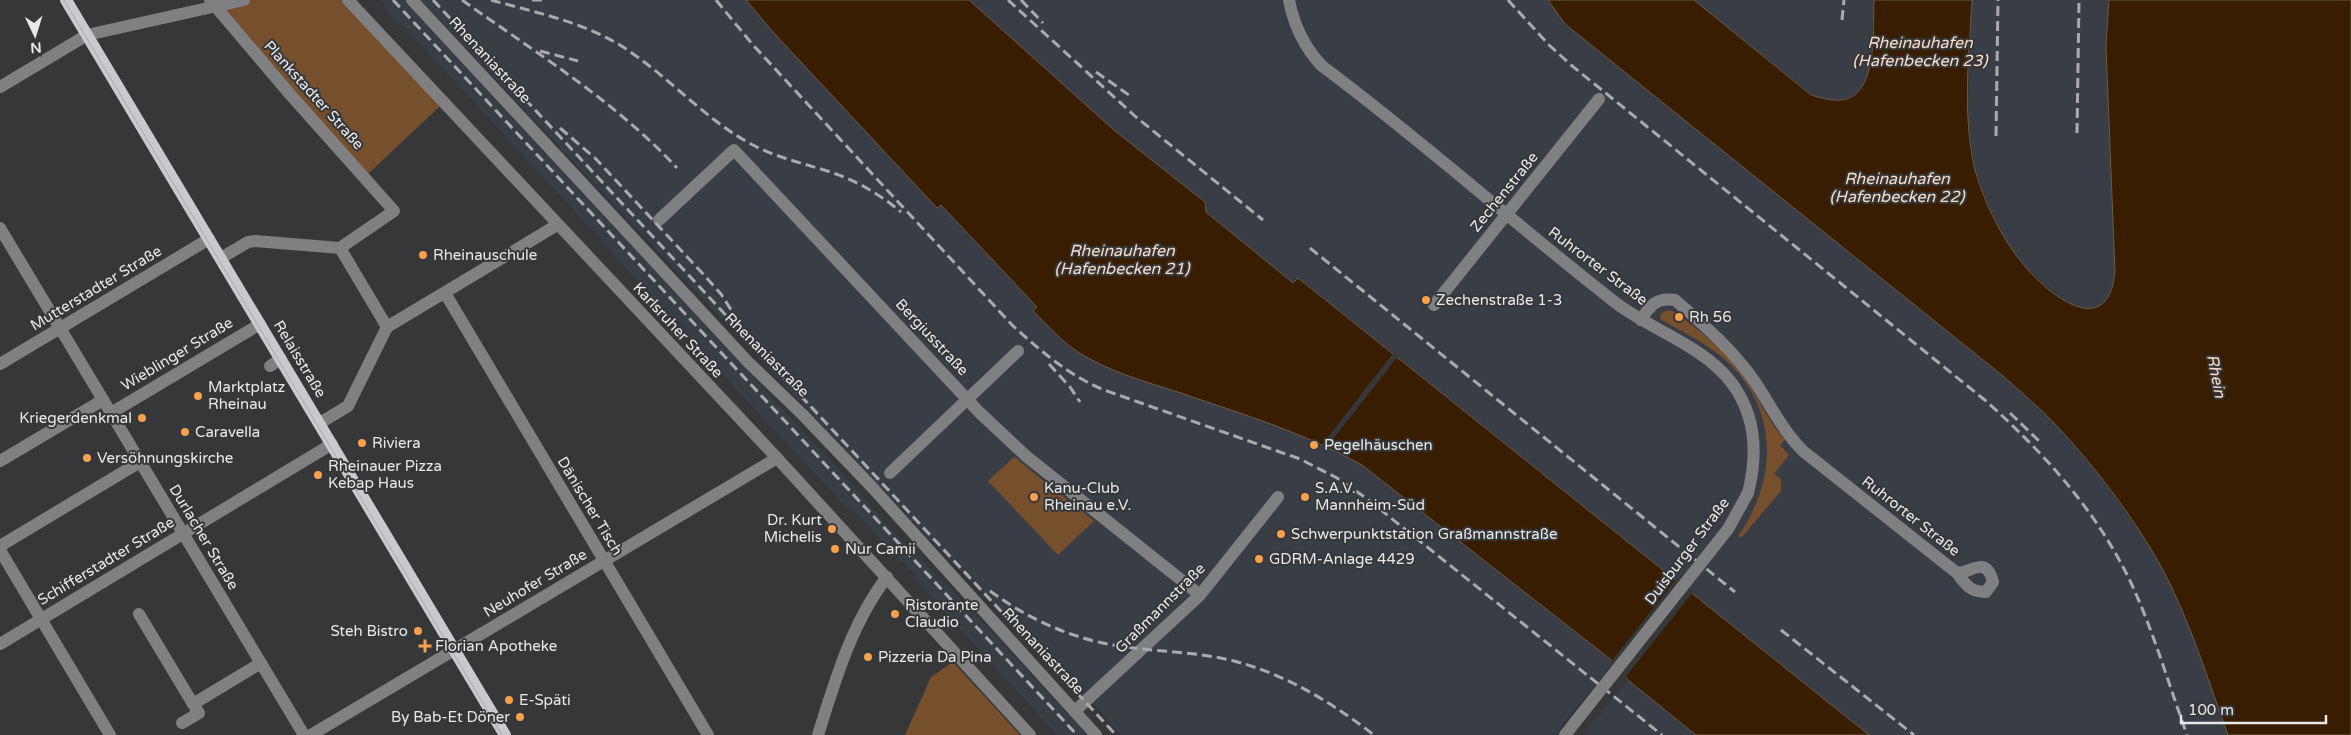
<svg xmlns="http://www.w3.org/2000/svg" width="2351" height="735" viewBox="0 0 2351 735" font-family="'Varela Round',sans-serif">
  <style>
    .built { fill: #393e46 }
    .green { fill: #764f2c }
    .water { fill: #391d01; stroke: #6d5a47 }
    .pier { fill: #353739 }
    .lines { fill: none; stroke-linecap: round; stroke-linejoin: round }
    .minor { stroke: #808082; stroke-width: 12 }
    .major { stroke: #c8cacd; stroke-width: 12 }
    .tram { stroke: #a9aaac; stroke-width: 1 }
    .rail { stroke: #a9aaac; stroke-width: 3; stroke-dasharray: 10 5; stroke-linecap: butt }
    .minor-bridge { stroke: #808082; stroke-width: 12 }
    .poi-dot { fill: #f8a04c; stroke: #353739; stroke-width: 2 }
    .labels { text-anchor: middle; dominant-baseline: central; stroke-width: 4; stroke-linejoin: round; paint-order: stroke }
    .street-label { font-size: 15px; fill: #e7e8ea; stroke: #353739 }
    .poi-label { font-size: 15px; fill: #e7e8ea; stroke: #353739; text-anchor: start }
    .water-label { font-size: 16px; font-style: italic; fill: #f8ddc7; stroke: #353739 }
  </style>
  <rect width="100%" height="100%" fill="#353739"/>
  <g class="built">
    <polygon points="381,0 403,0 840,471 904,543 959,597 1087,735 1057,735 915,579 915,575 852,509 850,511 684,333 600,239 601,238 581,220 580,217 461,88 457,87 453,80 405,27 399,25 384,8 386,5"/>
    <polygon points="421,0 746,0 773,32 937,208 941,205 1037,308 1034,311 1063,341 1079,352 1119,372 1267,422 1315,440 1362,465 1614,663 1564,722 1556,735 1121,735 1096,707 941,551"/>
    <polygon points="969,0 1548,0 1565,24 2003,376 2056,425 2101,478 2147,542 2170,584 2191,631 2228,735 1869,735 1298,278 1293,284 1206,212 1205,202 1115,131"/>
    <polygon points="1694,0 1874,0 1870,66 1864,84 1853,96 1839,100 1826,100 1812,95"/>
    <polygon points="1972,0 2109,0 2106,46 2115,272 2113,288 2108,300 2099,308 2084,309 2070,304 2023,265 2006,240 1990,207 1976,170 1968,120"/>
    <polygon points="1628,680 1696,735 1586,735 1589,728"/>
  </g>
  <g class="green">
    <polygon points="249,0 341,0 440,106 365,177 215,6"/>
    <path d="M1668,310L1679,313L1677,317L1680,319L1682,317C1700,332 1721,347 1736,366C1755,389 1765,418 1785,440L1780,445L1789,455L1774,474L1781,479V491L1741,538L1738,536C1779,478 1779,405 1722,357C1704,342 1681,331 1660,319L1661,313Z"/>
    <polygon points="1014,457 1094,521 1058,555 988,481"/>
    <polygon points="953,662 1020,735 905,735 931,677"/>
  </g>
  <g class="water">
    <path d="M746,0H969L1115,131L1205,202L1206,212L1293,283L1298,278L1869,735H1696L1628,680L1614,662L1362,465C1302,432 1245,415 1181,393C1147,382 1109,372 1078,352C1061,341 1048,325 1033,311L1037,307L941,205L937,208L773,32Z"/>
    <path d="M1548,0H1694L1811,95C1824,99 1841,104 1853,96C1877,81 1873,25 1874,0H1972C1969,56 1962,115 1975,170C1984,202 2002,239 2023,264C2048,295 2108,342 2115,272L2106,46L2109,0H2351V735H2228C2210,685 2194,634 2171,586C2146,533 2096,467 2056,425C2040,408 2021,392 2003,376L1565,24Z"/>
  </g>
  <g class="pier">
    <polygon points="1394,352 1399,355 1326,448 1321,446"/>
    <polygon points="1677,578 1693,592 1624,679 1610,663"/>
  </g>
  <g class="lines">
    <g class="minor">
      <polyline points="210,0 288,92 394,211 340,248 255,241 248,242 221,258"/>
      <polyline points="348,0 777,458 1030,735"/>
      <polyline points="412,0 749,363 802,414 871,486 1096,735"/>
      <path d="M1289,0C1294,26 1304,47 1322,66C1423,141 1517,226 1616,303C1653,331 1702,345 1731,382C1756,415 1758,454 1748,493"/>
      <polyline points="0,87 87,35 244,0"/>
      <polyline points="659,220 734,150 979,412 1026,456 1200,595"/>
      <polyline points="0,228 304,735"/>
      <polyline points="340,248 387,327"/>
      <polyline points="445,293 708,735"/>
      <polyline points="1434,305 1599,99"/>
      <path d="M1641,320C1650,305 1657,297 1675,300C1704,325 1733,350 1755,382C1771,406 1783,431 1803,451L1957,573C1966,585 1970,592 1986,592L1993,582C1986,555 1973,572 1957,573"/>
      <polyline points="0,364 209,239"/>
      <polyline points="270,366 281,359"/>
      <polyline points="111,413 260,324"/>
      <polyline points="320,423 348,406 387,327 557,225"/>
      <polyline points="0,461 103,400"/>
      <polyline points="890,473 1018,351"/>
      <polyline points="0,546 140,462"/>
      <polyline points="0,550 110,735"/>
      <polyline points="139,614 193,704"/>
      <polyline points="0,644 332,444"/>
      <polyline points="1076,710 1200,595 1278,497"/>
      <polyline points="182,723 199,713 193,704 261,663"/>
      <polyline points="311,735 777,458"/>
      <path d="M818,735C835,681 852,622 887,577"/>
    </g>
    <polyline class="major" points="66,0 505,735"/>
    <polyline class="tram" points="64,0 502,735"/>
    <g class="rail">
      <polyline points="393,0 1077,735"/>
      <polyline points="433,0 1116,735"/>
      <path d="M462,0C536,53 615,101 677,168"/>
      <path d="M491,0C537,13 589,23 629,51C672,80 707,121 753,145C779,159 808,164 836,174C859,182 882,196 901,212"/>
      <polyline points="532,0 547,0"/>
      <path d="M716,0L753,45L1013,326C1041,351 1068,375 1104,390L1300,459L1337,478L1366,498L1662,735"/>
      <polyline points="1008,0 1136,117 1263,220"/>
      <polyline points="1021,0 1043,23"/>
      <path d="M1508,0L1549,45L1571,65L1986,401C2044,453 2098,512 2132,585C2154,633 2169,685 2187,735"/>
      <polyline points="1842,20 1844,0"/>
      <polyline points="540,51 578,61"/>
      <polyline points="1096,72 1129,95"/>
      <polyline points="560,128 595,158 705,276 721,294 735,316"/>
      <polyline points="2077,133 2079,0"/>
      <polyline points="1996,136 1998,0"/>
      <polyline points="1310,248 1735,592"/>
      <polyline points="1049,364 1070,387 1080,402"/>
      <polyline points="2010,413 2039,441"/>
      <path d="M990,591C1031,621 1075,640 1125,647C1162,652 1198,652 1234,661C1287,675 1331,702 1374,735"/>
      <polyline points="1781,630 1914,735"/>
    </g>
    <polyline class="minor-bridge" points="1565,735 1728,529 1748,493"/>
  </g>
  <g class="poi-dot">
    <circle cx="423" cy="255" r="5"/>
    <circle cx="1426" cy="300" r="5"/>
    <circle cx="1679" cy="317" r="5"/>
    <circle cx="198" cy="396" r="5"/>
    <circle cx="142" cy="418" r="5"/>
    <circle cx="185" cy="432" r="5"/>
    <circle cx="362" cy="443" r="5"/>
    <circle cx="1314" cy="445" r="5"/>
    <circle cx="87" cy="458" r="5"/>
    <circle cx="318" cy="475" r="5"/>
    <circle cx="1034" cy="497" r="5"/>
    <circle cx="1305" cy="497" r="5"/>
    <circle cx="832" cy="529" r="5"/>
    <circle cx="1281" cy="534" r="5"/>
    <circle cx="835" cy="549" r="5"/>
    <circle cx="1259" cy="559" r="5"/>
    <circle cx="895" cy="614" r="5"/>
    <circle cx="418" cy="631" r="5"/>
    <path d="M422.5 638.5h5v5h5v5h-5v5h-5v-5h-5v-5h5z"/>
    <circle cx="868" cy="657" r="5"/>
    <circle cx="509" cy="700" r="5"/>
    <circle cx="520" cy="717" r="5"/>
  </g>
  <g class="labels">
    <g class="street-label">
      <text transform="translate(490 60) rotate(47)">Rhenaniastraße</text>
      <text transform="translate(314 95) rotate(48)">Plankstadter Straße</text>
      <text transform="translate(1504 192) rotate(-51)">Zechenstraße</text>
      <text transform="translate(1598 266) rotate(37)">Ruhrorter Straße</text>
      <text transform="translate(96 288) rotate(-31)">Mutterstadter Straße</text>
      <text transform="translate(678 330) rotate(47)">Karlsruher Straße</text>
      <text transform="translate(932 337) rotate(47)">Bergiusstraße</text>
      <text transform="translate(177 354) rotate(-31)">Wieblinger Straße</text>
      <text transform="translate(767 355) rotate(45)">Rhenaniastraße</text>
      <text transform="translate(300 359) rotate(59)">Relaisstraße</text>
      <text transform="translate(590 506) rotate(59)">Dänischer Tisch</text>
      <text transform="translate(1911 516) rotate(38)">Ruhrorter Straße</text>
      <text transform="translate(204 537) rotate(59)">Durlacher Straße</text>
      <text transform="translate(1687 551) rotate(-53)">Duisburger Straße</text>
      <text transform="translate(106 561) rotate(-31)">Schifferstadter Straße</text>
      <text transform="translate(535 583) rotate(-31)">Neuhofer Straße</text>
      <text transform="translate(1160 608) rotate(-45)">Graßmannstraße</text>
      <text transform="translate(1043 651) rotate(47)">Rhenaniastraße</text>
    </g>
    <g class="poi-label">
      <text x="433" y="255">Rheinauschule</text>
      <text x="1436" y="300">Zechenstraße 1-3</text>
      <text x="1689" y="317">Rh 56</text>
      <text x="208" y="387">Marktplatz<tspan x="208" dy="17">Rheinau</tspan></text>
      <text x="132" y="418" text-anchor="end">Kriegerdenkmal</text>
      <text x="195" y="432">Caravella</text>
      <text x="372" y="443">Riviera</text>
      <text x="1324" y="445">Pegelhäuschen</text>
      <text x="97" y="458">Versöhnungskirche</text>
      <text x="328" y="466">Rheinauer Pizza<tspan x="328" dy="17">Kebap Haus</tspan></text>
      <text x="1044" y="488">Kanu-Club<tspan x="1044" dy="17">Rheinau e.V.</tspan></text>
      <text x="1315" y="488">S.A.V.<tspan x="1315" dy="17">Mannheim-Süd</tspan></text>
      <text x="822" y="520" text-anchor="end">Dr. Kurt<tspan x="822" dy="17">Michelis</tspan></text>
      <text x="1291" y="534">Schwerpunktstation Graßmannstraße</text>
      <text x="845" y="549">Nur Camii</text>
      <text x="1269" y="559">GDRM-Anlage 4429</text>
      <text x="905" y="605">Ristorante<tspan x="905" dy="17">Claudio</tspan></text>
      <text x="408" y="631" text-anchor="end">Steh Bistro</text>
      <text x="435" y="646">Florian Apotheke</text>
      <text x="878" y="657">Pizzeria Da Pina</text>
      <text x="519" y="700">E-Späti</text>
      <text x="510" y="717" text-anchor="end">By Bab-Et Döner</text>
    </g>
    <g class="water-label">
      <text x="1920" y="43">Rheinauhafen<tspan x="1920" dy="18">(Hafenbecken 23)</tspan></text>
      <text x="1897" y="179">Rheinauhafen<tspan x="1897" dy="18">(Hafenbecken 22)</tspan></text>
      <text x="1122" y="251">Rheinauhafen<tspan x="1122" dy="18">(Hafenbecken 21)</tspan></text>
      <text transform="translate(2216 376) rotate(79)">Rhein</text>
    </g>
  </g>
  <g transform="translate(35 35) rotate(176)" stroke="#353739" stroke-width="4" paint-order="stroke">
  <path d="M0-4L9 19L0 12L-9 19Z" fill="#e7e8ea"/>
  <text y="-8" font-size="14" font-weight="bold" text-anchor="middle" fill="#e7e8ea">N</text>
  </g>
  <path d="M2181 715v8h145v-8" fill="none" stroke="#e7e8ea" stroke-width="2.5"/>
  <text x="2188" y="715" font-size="15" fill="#e7e8ea" stroke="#353739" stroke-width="4" paint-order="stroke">100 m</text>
</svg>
